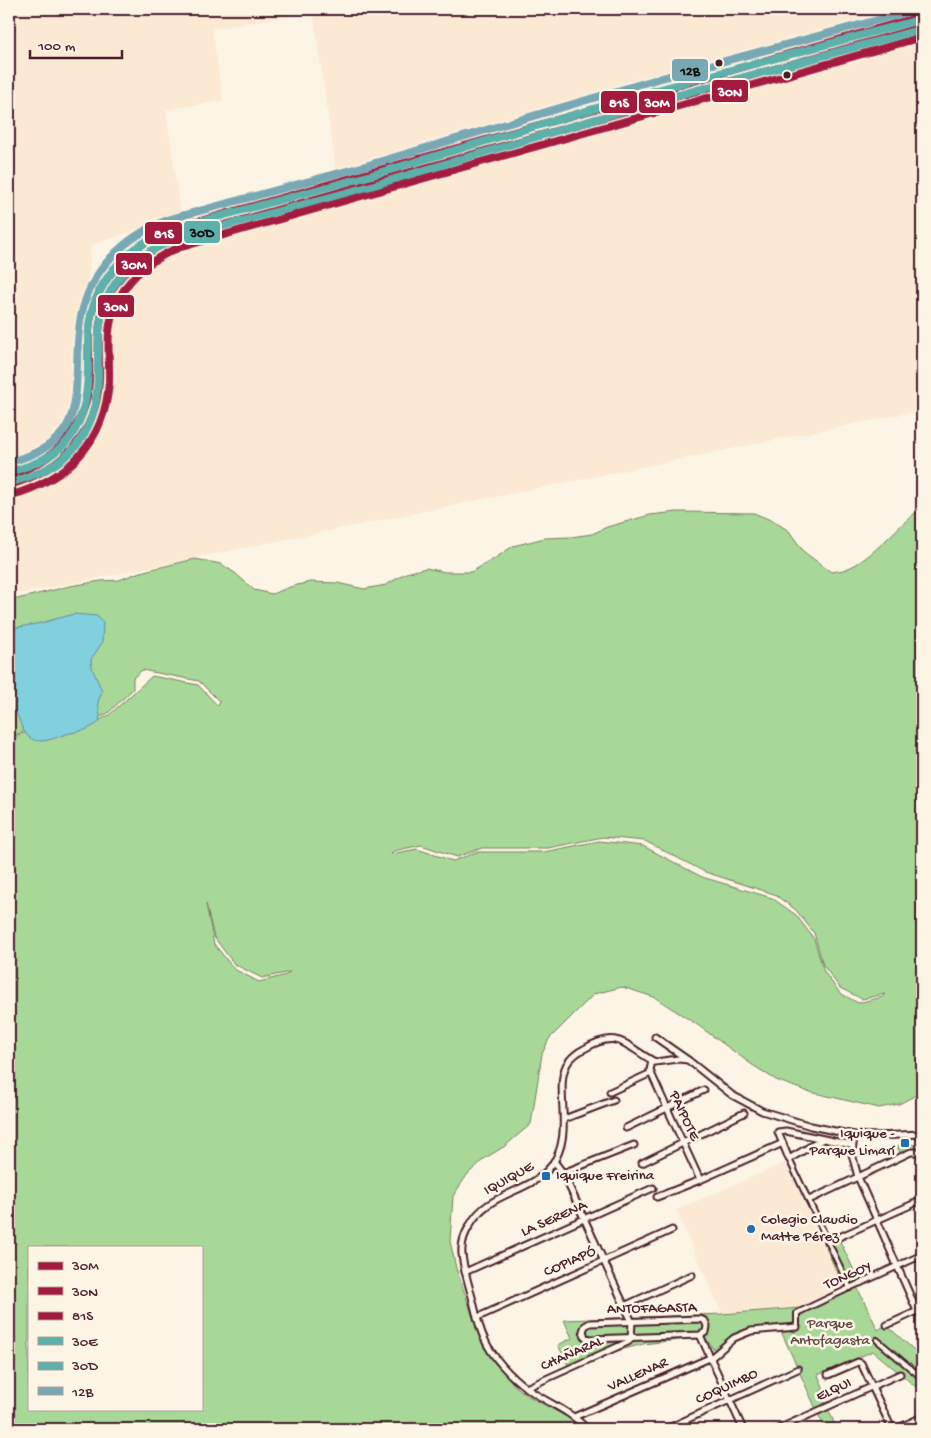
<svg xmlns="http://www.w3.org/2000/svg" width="931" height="1438" viewBox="0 0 931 1438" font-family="'Gochi Hand',sans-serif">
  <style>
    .built { fill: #fbe9d3 }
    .green { fill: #a7d898; stroke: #787c62; fill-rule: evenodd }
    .water { fill: #81d0de; stroke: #6b8996 }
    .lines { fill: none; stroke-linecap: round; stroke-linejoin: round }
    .pedestrian-casing { stroke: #4a1f2b; stroke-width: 8 }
    .minor-casing { stroke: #4a1f2b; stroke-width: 9 }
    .primary-casing { stroke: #4a1f2b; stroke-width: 11 }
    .pedestrian { stroke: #fcf5e5; stroke-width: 4 }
    .minor { stroke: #fcf5e5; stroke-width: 5 }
    .primary { stroke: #fbdf96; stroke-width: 8 }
    .bus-1-casing { stroke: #fcf5e5; stroke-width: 11 }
    .bus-2-casing { stroke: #fcf5e5; stroke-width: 11 }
    .bus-3-casing { stroke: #fcf5e5; stroke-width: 11 }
    .bus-4-casing { stroke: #fcf5e5; stroke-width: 11 }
    .bus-5-casing { stroke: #fcf5e5; stroke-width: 11 }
    .bus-6-casing { stroke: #fcf5e5; stroke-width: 11 }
    .bus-1 { stroke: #a31a3f; stroke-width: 8 }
    .bus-2 { stroke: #a31a3f; stroke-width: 8 }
    .bus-3 { stroke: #a31a3f; stroke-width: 8 }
    .bus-4 { stroke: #5bb1ab; stroke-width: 8 }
    .bus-5 { stroke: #5bb1ab; stroke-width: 8 }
    .bus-6 { stroke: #79a8b5; stroke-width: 8 }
    .bus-dot { fill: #4a1f2b; stroke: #fcf5e5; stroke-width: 2 }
    .poi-dot { fill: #1f6fb2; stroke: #fcf5e5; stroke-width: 2 }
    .labels { text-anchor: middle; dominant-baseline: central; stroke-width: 5; stroke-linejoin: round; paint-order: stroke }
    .street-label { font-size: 15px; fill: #4a1f2b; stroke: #fcf5e5 }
    .poi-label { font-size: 15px; fill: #4a1f2b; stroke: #fcf5e5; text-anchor: start }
    .park-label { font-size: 15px; fill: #614d46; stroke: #fcf5e5 }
    .line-badge { stroke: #fcf5e5; stroke-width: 2 }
    .badge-label { font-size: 14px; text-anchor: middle; font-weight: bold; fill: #fff }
    .pale-badge-label { font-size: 14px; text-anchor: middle; font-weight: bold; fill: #111 }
  </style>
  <rect width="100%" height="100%" fill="#fcf5e5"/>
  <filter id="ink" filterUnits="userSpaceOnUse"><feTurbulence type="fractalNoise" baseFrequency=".02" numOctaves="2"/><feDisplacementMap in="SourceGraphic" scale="10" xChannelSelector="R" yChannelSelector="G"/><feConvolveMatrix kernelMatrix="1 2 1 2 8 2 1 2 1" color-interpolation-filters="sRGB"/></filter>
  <g filter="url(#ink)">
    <g class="built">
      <polygon points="9,9 908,9 336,170 313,12 212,29 223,101 166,110 181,216 91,245 84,336 86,342 83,399 80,408 68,430 56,442 36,454 9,462"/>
      <polygon points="922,35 922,410 9,596 9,497 23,494 73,467 107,414 111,342 116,313 129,286 168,247"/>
      <polygon points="786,1162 844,1288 801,1308 722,1314 676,1210"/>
    </g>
    <g class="green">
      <path d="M922,508V1092L899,1104L879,1108L806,1091L776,1080L751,1064L699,1026L654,997L622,987L594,994L549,1039L542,1054L531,1124L505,1146L484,1159L467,1175L453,1196L450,1241L456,1268L483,1346L515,1386L530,1397L569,1418L578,1429H9V742L18,735L34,730L85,728L109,715L152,676L198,685L218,706L219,701L199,681L142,670L133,678V689L108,713L84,726L34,728L17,734L9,740V601L70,586L101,581L119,580L140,572L195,559L221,564L235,573L254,590L272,594L293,586L310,582L337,583L364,589L386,585L406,573L426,568L445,572H471L494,559L513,546L545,538L571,537L592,534L607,527L650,515L677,512L754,513L775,522L789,531L804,552L831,572C836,571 842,571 846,569C872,560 898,524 922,508ZM603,837L645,841L705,872L774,894L796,910L814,933L823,965L840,988L862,999L885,994L882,997L858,1003L840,993L824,972L814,939L796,915L772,898L702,877L643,846L599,841L544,852H477L453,861L417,849L391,854L394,851L421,845L457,857L482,848H548ZM206,904L214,937L234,964L262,978L290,972L286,975L259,982L234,969L214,944ZM29,1247H201V1409H29Z"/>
      <polygon points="922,1144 922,1155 917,1152 903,1160 897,1146"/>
      <polygon points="840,1241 859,1281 844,1288 826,1248"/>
      <polygon points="856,1285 878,1330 886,1325 922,1357 922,1392 873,1351 818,1375 824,1389 820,1391 837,1429 825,1429 780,1329 751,1331 713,1349 705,1337 643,1344 613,1352 571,1371 558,1345 572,1338 564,1320 722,1314 801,1308"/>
    </g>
    <path class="water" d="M74,614L97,616L103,623L102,643L91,659L92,668L102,691L98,702L100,716L99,722C87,731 84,730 71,733C57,736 38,748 27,735C18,726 21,713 9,706V629L41,623Z"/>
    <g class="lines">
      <defs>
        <g id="pedestrian">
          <polyline points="789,1159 850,1288"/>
          <polyline points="797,1327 797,1313 860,1283"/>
          <polyline points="877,1340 922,1378"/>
        </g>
        <g id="minor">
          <polyline points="655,1037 688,1060 732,1095 762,1111 811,1126 854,1135 877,1136 922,1134"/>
          <polyline points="652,1061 650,1070 651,1073 700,1180"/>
          <polyline points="610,1092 651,1073"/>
          <polyline points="564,1119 614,1100"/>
          <polyline points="626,1128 704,1090"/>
          <polyline points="854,1135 852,1154 858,1177 917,1311"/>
          <polyline points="823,1139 789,1159 778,1132 786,1131 852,1145"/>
          <polyline points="642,1163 744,1113"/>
          <polyline points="563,1173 634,1145"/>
          <polyline points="657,1197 700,1180 783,1143"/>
          <polyline points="809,1200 911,1152 917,1152 922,1155"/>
          <polyline points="828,1242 922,1200"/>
          <polyline points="465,1272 653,1188"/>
          <polyline points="860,1283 922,1255"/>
          <polyline points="624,1306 692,1275"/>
          <polyline points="478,1317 672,1230"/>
          <polygon points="700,1319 705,1321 707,1326 706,1332 700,1335 591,1339 585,1337 583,1331 585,1326 590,1323"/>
          <polyline points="887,1325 922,1309"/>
          <polyline points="700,1335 743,1429"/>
          <polyline points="921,1350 922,1349"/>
          <polyline points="828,1375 858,1362 861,1363 892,1429"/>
          <polyline points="526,1388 628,1342 631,1338 632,1322 563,1173 554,1161"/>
          <polyline points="574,1417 712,1357 734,1338 751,1331 797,1327"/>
          <path d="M587,1429C571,1411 547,1403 528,1389C511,1377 492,1357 484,1338C477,1323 475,1306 470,1290C467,1279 463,1266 462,1254C461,1244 465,1233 470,1225C488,1191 530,1194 551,1166C577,1133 551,1084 569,1061C573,1056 578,1052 584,1049C619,1028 625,1046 655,1062L678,1059L688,1060"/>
          <polyline points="666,1429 798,1369"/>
          <polyline points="778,1429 900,1374"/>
          <polyline points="896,1429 922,1417"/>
        </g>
        <g id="primary">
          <path d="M9,472C49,464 80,443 86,399C90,374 86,348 90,323C96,277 129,243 173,229L368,176L432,156L657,90L922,19"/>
          <path d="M9,485C57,475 93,440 98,390C101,368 96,345 100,322C107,282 137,252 175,239L678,95L922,27"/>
        </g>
      </defs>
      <use href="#pedestrian" class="pedestrian-casing"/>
      <use href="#minor" class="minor-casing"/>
      <use href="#primary" class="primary-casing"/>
      <use href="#pedestrian" class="pedestrian"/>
      <use href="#minor" class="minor"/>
      <use href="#primary" class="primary"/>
      <defs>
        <path id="bus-1" d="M9,485C61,470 96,437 99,380C100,361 97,342 100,323C107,282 137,254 175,239L922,27"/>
        <path id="bus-2" d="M12,495C68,479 105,442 109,382C110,357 105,333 114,310C125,279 149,260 178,248L922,37"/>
        <path id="bus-3" d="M9,475C56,461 86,430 89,380C90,361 87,341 90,322C97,277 131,245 172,229L919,17"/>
        <path id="bus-4" d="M9,472C68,457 87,429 88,369C88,348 87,325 94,305C107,266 136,243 173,229L368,176L657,90L922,19"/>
        <path id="bus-5" d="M11,482C68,468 96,437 98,378C98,355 97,332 103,310C113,274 143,251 176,239L371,186L660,100L922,29"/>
        <path id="bus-6" d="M9,462C96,440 70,389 80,322C88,271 123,237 170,219L365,166L654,80L919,9"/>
      </defs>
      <use href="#bus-1" class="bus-1-casing"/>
      <use href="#bus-2" class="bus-2-casing"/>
      <use href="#bus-3" class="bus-3-casing"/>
      <use href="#bus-4" class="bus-4-casing"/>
      <use href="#bus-5" class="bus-5-casing"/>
      <use href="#bus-6" class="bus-6-casing"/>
      <use href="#bus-1" class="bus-1"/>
      <use href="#bus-2" class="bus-2"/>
      <use href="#bus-3" class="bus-3"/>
      <use href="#bus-4" class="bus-4"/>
      <use href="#bus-5" class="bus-5"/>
      <use href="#bus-6" class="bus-6"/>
    </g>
  </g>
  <g class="bus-dot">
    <circle cx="719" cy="63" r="4.5"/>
    <circle cx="787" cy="75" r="4.5"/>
  </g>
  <g class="poi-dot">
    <rect x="900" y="1138" width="10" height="10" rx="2.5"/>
    <rect x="541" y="1171" width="10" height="10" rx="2.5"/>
    <circle cx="751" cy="1229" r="5"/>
  </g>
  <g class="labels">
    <g class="street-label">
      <text transform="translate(684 1116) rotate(65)">PAIPOTE</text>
      <text transform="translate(509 1179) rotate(-29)">IQUIQUE</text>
      <text transform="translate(554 1219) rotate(-24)">LA SERENA</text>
      <text transform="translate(570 1262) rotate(-24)">COPIAPÓ</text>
      <text transform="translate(848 1276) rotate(-24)">TONGOY</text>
      <text transform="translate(652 1309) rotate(-1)">ANTOFAGASTA</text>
      <text transform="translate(572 1354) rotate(-24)">CHAÑARAL</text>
      <text transform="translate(638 1375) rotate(-24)">VALLENAR</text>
      <text transform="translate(727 1387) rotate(-25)">COQUIMBO</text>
      <text transform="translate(834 1390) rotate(-25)">ELQUI</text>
    </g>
    <g class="poi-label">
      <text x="895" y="1134" text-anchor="end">Iquique -<tspan x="895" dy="17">Parque Limarí</tspan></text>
      <text x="556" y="1176">Iquique Freirina</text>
      <text x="761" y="1220">Colegio Claudio<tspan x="761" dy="17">Matte Pérez</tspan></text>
    </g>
    <g class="park-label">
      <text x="830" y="1324">Parque<tspan x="830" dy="17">Antofagasta</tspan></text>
    </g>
  </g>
  <g class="line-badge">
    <rect x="671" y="58" width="38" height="24" rx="5" fill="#79a8b5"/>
    <rect x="711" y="79" width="38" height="24" rx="5" fill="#a31a3f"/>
    <rect x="638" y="90" width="38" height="24" rx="5" fill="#a31a3f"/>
    <rect x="600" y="90" width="38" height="24" rx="5" fill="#a31a3f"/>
    <rect x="183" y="220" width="38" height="24" rx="5" fill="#5bb1ab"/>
    <rect x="144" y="221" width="39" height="24" rx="5" fill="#a31a3f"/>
    <rect x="115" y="252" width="38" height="24" rx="5" fill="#a31a3f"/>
    <rect x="97" y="294" width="38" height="24" rx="5" fill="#a31a3f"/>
  </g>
  <g class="badge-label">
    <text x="730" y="96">30N</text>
    <text x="657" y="107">30M</text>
    <text x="619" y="107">81S</text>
    <text x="164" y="238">81S</text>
    <text x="134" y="269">30M</text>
    <text x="116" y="311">30N</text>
  </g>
  <g class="pale-badge-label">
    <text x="690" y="75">12B</text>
    <text x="202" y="237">30D</text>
  </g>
  <rect width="931" height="1438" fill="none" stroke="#fcf5e5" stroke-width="30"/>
  <rect x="15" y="15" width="901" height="1408" fill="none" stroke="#4a1f2b" stroke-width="2" filter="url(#ink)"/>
  <rect x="28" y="1246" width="175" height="165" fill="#fcf5e5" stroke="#b59f9b"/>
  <rect x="38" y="1262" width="25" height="8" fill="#a31a3f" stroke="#b59f9b"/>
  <text x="72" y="1270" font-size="15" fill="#4a1f2b">30M</text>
  <rect x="38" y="1287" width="25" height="8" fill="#a31a3f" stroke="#b59f9b"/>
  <text x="72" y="1296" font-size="15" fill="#4a1f2b">30N</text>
  <rect x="38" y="1312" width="25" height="8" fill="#a31a3f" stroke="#b59f9b"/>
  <text x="72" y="1320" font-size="15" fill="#4a1f2b">81S</text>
  <rect x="38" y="1337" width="25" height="8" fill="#5bb1ab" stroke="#b59f9b"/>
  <text x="72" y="1346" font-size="15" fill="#4a1f2b">30E</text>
  <rect x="38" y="1362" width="25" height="8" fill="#5bb1ab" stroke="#b59f9b"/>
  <text x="72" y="1370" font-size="15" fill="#4a1f2b">30D</text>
  <rect x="38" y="1387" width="25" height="8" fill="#79a8b5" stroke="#b59f9b"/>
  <text x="72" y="1396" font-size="15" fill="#4a1f2b">12B</text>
  <path d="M30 50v8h92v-8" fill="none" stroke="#4a1f2b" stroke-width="2.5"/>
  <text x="38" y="50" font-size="15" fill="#4a1f2b" stroke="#fcf5e5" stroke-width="4" paint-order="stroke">100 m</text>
</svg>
